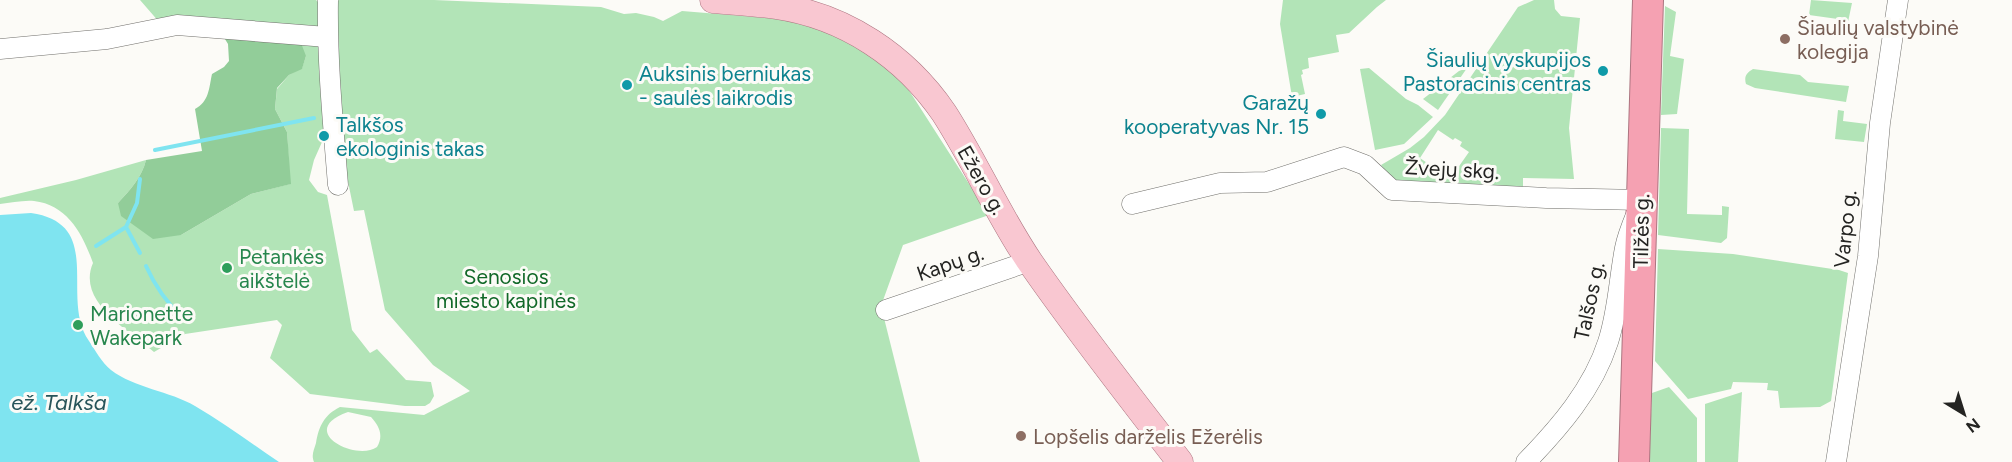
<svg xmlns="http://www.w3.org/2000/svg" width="2012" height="462" viewBox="0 0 2012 462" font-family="Figtree,sans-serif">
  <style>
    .green { fill: #b2e4b7; fill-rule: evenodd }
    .forest { fill: #92cd99 }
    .water { fill: #7fe4f0 }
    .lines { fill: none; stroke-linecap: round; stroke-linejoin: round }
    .stream { stroke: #7fe4f0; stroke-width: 4 }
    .minor-casing { stroke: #71706c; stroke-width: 21 }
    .major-casing { stroke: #ac7580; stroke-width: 27 }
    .highway-casing { stroke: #ac7580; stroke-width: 32 }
    .minor { stroke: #fff; stroke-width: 20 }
    .major { stroke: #f9c7d1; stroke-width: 26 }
    .highway { stroke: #f5a1b2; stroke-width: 30 }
    .education-dot { fill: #8d6e63; stroke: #fcfbf7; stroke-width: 2 }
    .culture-dot { fill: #0f9aa8; stroke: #fcfbf7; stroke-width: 2 }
    .leisure-dot { fill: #2e9e5b; stroke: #fcfbf7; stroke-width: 2 }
    .labels { text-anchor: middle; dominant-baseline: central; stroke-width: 6; stroke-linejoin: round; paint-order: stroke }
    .education-label { font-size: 21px; fill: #785e54; stroke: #fcfbf7; text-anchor: start }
    .culture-label { font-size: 21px; fill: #0d838f; stroke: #fcfbf7; text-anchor: end }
    .street-label { font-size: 21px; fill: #242422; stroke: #fcfbf7 }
    .leisure-label { font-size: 21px; fill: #27864d; stroke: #fcfbf7; text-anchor: start }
    .park-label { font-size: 21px; fill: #116828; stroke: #fcfbf7 }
    .water-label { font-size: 22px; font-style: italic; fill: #275459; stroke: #fcfbf7 }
  </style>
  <rect width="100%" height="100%" fill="#fcfbf7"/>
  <g class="green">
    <path d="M140,0H316L322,6L324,119L322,142L314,160L309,180L318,192L327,195L352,330L370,353L377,349L406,380L431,382L434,396L430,403L425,406H405L310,394L270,358L282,325L277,320L185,334L154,352C130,331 76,302 93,263C83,235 68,205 34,201C23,200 11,203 0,204V198L76,180L146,160C142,177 130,190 118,203L181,235L251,194L290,184L287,132L275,109L277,89L289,75L302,68L306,56L160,23Z"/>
    <path d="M339,0H434L601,7L624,14L636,13L654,17L663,21L682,11L779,19L827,30L862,47L903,81L989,215L903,245L881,306L920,462H314C311,455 314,450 316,443C319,426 324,415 340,407L424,415L470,391L433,365L385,310L364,210L354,211L337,128L336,3ZM348,412L371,417C379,426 384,435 377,447C356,462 295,431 348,412Z"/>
    <polygon points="1283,0 1386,0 1377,7 1349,33 1336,35 1339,52 1308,58 1309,68 1302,70 1303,74 1301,75 1305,94 1292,97 1280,24"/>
    <path d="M1534,0H1554L1555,9L1561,16L1580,18L1569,128L1574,179L1523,178V189L1395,183L1381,165L1410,148L1424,137L1445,115L1518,7ZM1438,130L1453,140L1455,138L1462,142L1460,146L1469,152L1450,179L1420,158Z"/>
    <polygon points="1811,0 1852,3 1848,22 1845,20 1809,15"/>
    <polygon points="1665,6 1676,12 1670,56 1684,59 1677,114 1661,115"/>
    <polygon points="1369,68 1406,99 1418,105 1433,117 1404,144 1375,150 1360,69"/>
    <polygon points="1467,68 1438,110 1423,99 1459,71"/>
    <path d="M1753,69L1800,75L1808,82L1849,86L1846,102L1755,88L1746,84C1744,77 1746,73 1753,69Z"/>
    <polygon points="1838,110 1844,111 1843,121 1867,124 1864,142 1835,139"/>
    <polygon points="1661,128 1689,129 1687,214 1722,215 1722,206 1729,207 1727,238 1721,243 1658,235"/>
    <polygon points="1658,249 1733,254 1839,270 1848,273 1831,401 1820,407 1780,408 1778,391 1767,390 1768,383 1733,382 1731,389 1688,399 1655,361"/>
    <polygon points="1669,387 1697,418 1697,462 1649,462 1652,393"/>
    <polygon points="1742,392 1738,462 1705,462 1705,404"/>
  </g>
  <path class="forest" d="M220,31L301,43L306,56L302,69L289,75L277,88L275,109L287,132L291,184L251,194L181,235L153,239L121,216L118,203C130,190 142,177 146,160L202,151L195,109C209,102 209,88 212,74L224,67L229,61L228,44Z"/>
  <path class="water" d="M31,213C106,224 59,298 89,341C95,350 102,363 111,370C134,388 170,391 195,406C224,423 251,443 279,462H0V215Z"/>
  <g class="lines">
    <g class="stream">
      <polyline points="155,150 314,118"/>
      <polyline points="126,227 140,253"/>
      <polyline points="96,246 126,227 137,203 140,179"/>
      <path d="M146,266C155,286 166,302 182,317"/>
    </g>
    <defs>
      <g id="minor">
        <path d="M328,0C327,62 333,123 338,185"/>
        <polyline points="0,49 107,39 177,25 327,37"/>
        <path d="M1132,204L1220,183L1267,182L1344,157L1365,165L1392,190L1546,198L1642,200C1636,216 1628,232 1625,248C1619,279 1618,312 1608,342C1593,389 1559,428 1526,462"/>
        <polyline points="886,310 1030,261"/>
        <polyline points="1836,462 1868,256 1880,123 1898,0"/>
      </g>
      <path id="major" d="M713,0C734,2 756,3 776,6C845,16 905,56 944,113C975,161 998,215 1030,262C1077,330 1129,396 1180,462"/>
      <polyline id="highway" points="1634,462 1648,0"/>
    </defs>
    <use href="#minor" class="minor-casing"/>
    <use href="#major" class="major-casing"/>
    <use href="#highway" class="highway-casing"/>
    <use href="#minor" class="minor"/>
    <use href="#major" class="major"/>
    <use href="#highway" class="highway"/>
  </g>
  <g class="education-dot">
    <circle cx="1785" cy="39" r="6"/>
    <circle cx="1021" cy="436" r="6"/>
  </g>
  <g class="culture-dot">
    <circle cx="1603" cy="71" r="6"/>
    <circle cx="627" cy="85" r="6"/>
    <circle cx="1321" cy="114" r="6"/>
    <circle cx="324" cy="136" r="6"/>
  </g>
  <g class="leisure-dot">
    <circle cx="227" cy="268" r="6"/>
    <circle cx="78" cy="325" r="6"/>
  </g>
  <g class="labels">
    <g class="education-label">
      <text x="1797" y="27">Šiaulių valstybinė<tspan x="1797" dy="24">kolegija</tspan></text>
      <text x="1033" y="436">Lopšelis darželis Ežerėlis</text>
    </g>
    <g class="culture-label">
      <text x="1591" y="59">Šiaulių vyskupijos<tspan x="1591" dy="24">Pastoracinis centras</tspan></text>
      <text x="639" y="73" text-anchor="start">Auksinis berniukas<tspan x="639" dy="24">- saulės laikrodis</tspan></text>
      <text x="1309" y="102">Garažų<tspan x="1309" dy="24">kooperatyvas Nr. 15</tspan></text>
      <text x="336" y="124" text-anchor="start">Talkšos<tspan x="336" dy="24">ekologinis takas</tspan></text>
    </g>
    <g class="street-label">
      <text transform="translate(1452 169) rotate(3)">Žvejų skg.</text>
      <text transform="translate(982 180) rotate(60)">Ežero g.</text>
      <text transform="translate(1845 229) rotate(-84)">Varpo g.</text>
      <text transform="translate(1641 231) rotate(-89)">Tilžės g.</text>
      <text transform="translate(950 263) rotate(-19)">Kapų g.</text>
      <text transform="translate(1589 301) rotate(-78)">Talšos g.</text>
    </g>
    <g class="leisure-label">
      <text x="239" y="256">Petankės<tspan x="239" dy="24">aikštelė</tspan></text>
      <text x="90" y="313">Marionette<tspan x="90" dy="24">Wakepark</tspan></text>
    </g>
    <g class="park-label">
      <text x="506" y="276">Senosios<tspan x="506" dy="24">miesto kapinės</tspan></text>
    </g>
    <g class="water-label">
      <text x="59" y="402">ež. Talkša</text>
    </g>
  </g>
  <g transform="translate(1964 414) rotate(142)" stroke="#fcfbf7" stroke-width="4.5" paint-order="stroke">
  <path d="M0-4.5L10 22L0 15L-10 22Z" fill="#242422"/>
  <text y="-9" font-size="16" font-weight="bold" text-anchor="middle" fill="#242422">N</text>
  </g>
</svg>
